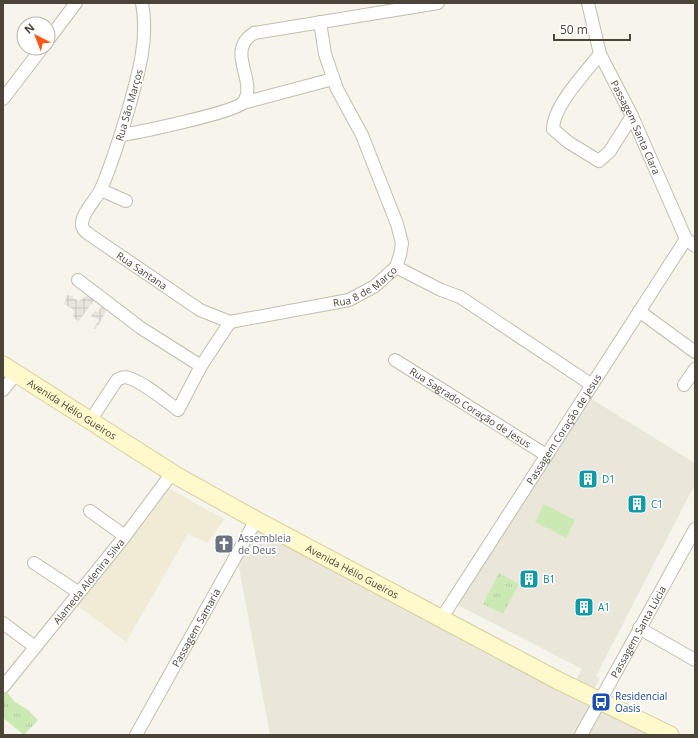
<svg xmlns="http://www.w3.org/2000/svg" width="698" height="738" viewBox="0 0 698 738" font-family="'Open Sans',sans-serif">
  <style>
    .residential { fill: #eae6d9 }
    .industrial { fill: url(#industrial-grid) }
    .education { fill: #efebd5 }
    .grass { fill: #cbeab3 }
    .park { fill: url(#park-tufts) }
    .lines { fill: none; stroke-linecap: round; stroke-linejoin: round }
    .street-casing { stroke: #c2bdad; stroke-width: 14 }
    .secondary-casing { stroke: #d6cd9a; stroke-width: 19 }
    .street { stroke: #fff; stroke-width: 12 }
    .secondary { stroke: #fff9cb; stroke-width: 17 }
    .labels { text-anchor: middle; dominant-baseline: central; stroke-width: 3.5; stroke-linejoin: round; paint-order: stroke }
    .street-label { font-size: 10px; fill: #4a4538; stroke: #fff }
    .culture-label { font-size: 10px; fill: #0d838f; stroke: #fff; text-anchor: start }
    .worship-label { font-size: 10px; fill: #5b616d; stroke: #fff; text-anchor: start }
    .transit-label { font-size: 10px; fill: #164399; stroke: #fff; text-anchor: start }
  </style>
  <defs>
    <pattern id="industrial-grid" width="8" height="8" patternUnits="userSpaceOnUse"><rect width="8" height="8" fill="#e8e5df"/><path d="M0 4h8M4 0v8" fill="none" stroke="#c8c6c0"/></pattern>
    <pattern id="park-tufts" width="24" height="20" patternUnits="userSpaceOnUse"><rect width="24" height="20" fill="#cbeab3"/><path d="M3 7l-1-3M5 7V3M7 7l1-3M15 17l-1-3M17 17v-4M19 17l1-3" fill="none" stroke="#b0ca9b"/></pattern>
  </defs>
  <rect width="100%" height="100%" fill="#f6f4eb"/>
  <polygon class="residential" points="585,395 695,463 695,484 596,676 600,678 590,696 670,735 270,735 237,556 256,520 572,687 582,669 452,602"/>
  <g class="industrial">
    <polygon points="67,295 73,296 73,298 79,301 88,295 95,299 78,322 73,316 74,310 64,304"/>
    <polygon points="103,305 107,310 96,329 93,329 99,320 91,316 95,311 98,312"/>
  </g>
  <polygon class="education" points="166,487 224,519 208,543 188,534 126,642 77,605"/>
  <polygon class="grass" points="544,504 575,520 566,538 535,522"/>
  <g class="park">
    <polygon points="499,573 519,584 503,614 483,604"/>
    <polygon points="5,690 15,702 28,710 38,720 24,735 3,718 3,693"/>
  </g>
  <g class="lines">
    <defs>
      <g id="street">
        <path id="s1" d="M142,3C149,40 138,75 128,111C120,137 112,164 101,189C96,200 83,211 82,223C81,229 86,232 90,235L200,310L230,322"/>
        <path id="s2" d="M588,3L600,54L632,116L686,239L695,246"/>
        <polyline points="48,40 76,3"/>
        <path d="M600,54C586,72 553,106 553,129L568,142L599,161L610,151L632,116"/>
        <polyline points="3,99 42,48"/>
        <path d="M243,103C259,81 224,52 254,33L438,3"/>
        <path d="M121,135C141,132 231,113 243,103L333,79"/>
        <polyline points="101,190 126,201"/>
        <polyline points="396,267 441,290 460,297 592,385"/>
        <polyline points="78,280 141,328 201,366"/>
        <polyline points="639,311 695,352"/>
        <path id="s3" d="M395,360L546,455"/>
        <polyline points="684,385 695,369"/>
        <polyline points="3,390 16,374"/>
        <path id="s4" d="M90,421L117,380C121,378 124,376 129,378C146,384 163,399 178,410L201,366L230,322L349,300L375,286L396,267L400,255L402,243L397,224L362,135L337,89L325,54L320,22"/>
        <polyline points="90,511 125,536"/>
        <polyline points="34,563 78,592"/>
        <path id="s5" d="M441,619L686,239"/>
        <polyline points="3,623 35,647"/>
        <polyline points="639,628 695,660"/>
        <path id="s6" d="M3,687L125,536L172,473"/>
        <path id="s7" d="M136,735L256,520"/>
        <path id="s8" d="M581,735L695,529"/>
      </g>
      <g id="secondary">
        <path id="s9" d="M3,365L177,476L256,520L557,680L670,735"/>
      </g>
    </defs>
    <use href="#street" class="street-casing"/>
    <use href="#secondary" class="secondary-casing"/>
    <use href="#street" class="street"/>
    <use href="#secondary" class="secondary"/>
  </g>
  <defs>
    <symbol id="building-square" viewBox="-11 -11 22 22"><rect x="-9" y="-9" width="18" height="18" rx="4" fill="#0f9aa8" stroke="#fff"/><path d="M-4-6H4V6H1V3H-1V6H-4ZM-2.5-4.3h1.7v1.8h-1.7ZM.8-4.3h1.7v1.8H.8ZM-2.5-1h1.7V.8h-1.7ZM.8-1h1.7V.8H.8Z" fill="#fff"/></symbol>
    <symbol id="church-square" viewBox="-11 -11 22 22"><rect x="-9" y="-9" width="18" height="18" rx="4" fill="#6b7280" stroke="#fff"/><path d="M-1.2-6h2.4v3.5h3.3v2.4h-3.3V6h-2.4V-.1h-3.3v-2.4h3.3Z" fill="#fff"/></symbol>
    <symbol id="bus-square" viewBox="-11 -11 22 22"><rect x="-9" y="-9" width="18" height="18" rx="4" fill="#1a4fb4" stroke="#fff"/><path d="M-5-6H5V4H4V6H2V4H-2V6H-4V4H-5ZM-3.5-4V0h7V-4ZM-3.5 1.2v1.5H-2V1.2ZM2 1.2v1.5H3.5V1.2Z" fill="#fff"/></symbol>
  </defs>
  <g fill-rule="evenodd">
    <use href="#building-square" x="577" y="468" width="22" height="22"/>
    <use href="#building-square" x="626" y="493" width="22" height="22"/>
    <use href="#church-square" x="213" y="533" width="22" height="22"/>
    <use href="#building-square" x="518" y="568" width="22" height="22"/>
    <use href="#building-square" x="573" y="596" width="22" height="22"/>
    <use href="#bus-square" x="590" y="691" width="22" height="22"/>
  </g>
  <g class="labels">
    <g class="street-label">
      <text transform="translate(129 105) rotate(-74)">Rua São Marços</text>
      <text stroke="none"><textPath href="#s2" startOffset="134">Passagem Santa Clara</textPath></text>
      <text stroke="none"><textPath href="#s1" startOffset="310">Rua Santana</textPath></text>
      <text stroke="none"><textPath href="#s4" startOffset="364">Rua 8 de Março</textPath></text>
      <text stroke="none"><textPath href="#s3" startOffset="89">Rua Sagrado Coração de Jesus</textPath></text>
      <text stroke="none"><textPath href="#s9" startOffset="82">Avenida Hélio Gueiros</textPath></text>
      <text stroke="none"><textPath href="#s5" startOffset="226">Passagem Coração de Jesus</textPath></text>
      <text stroke="none"><textPath href="#s9" startOffset="406">Avenida Hélio Gueiros</textPath></text>
      <text stroke="none"><textPath href="#s6" startOffset="136">Alameda Aldenira Silva</textPath></text>
      <text stroke="none"><textPath href="#s7" startOffset="123">Passagem Samaria</textPath></text>
      <text stroke="none"><textPath href="#s8" startOffset="118">Passagem Santa Lúcia</textPath></text>
    </g>
    <g class="culture-label">
      <text x="602" y="479">D1</text>
      <text x="651" y="504">C1</text>
      <text x="543" y="579">B1</text>
      <text x="598" y="607">A1</text>
    </g>
    <g class="worship-label">
      <text x="238" y="538">Assembleia<tspan x="238" dy="12">de Deus</tspan></text>
    </g>
    <g class="transit-label">
      <text x="615" y="696">Residencial<tspan x="615" dy="12">Oasis</tspan></text>
    </g>
  </g>
  <rect width="698" height="738" fill="none" stroke="#4a4538" stroke-width="8"/>
  <g transform="translate(36 36) rotate(318)"><circle r="19" fill="#ffffff" stroke="#b7b5af"/>
  <path d="M0-3L7 15L0 10L-7 15Z" fill="#fd581a"/>
  <text y="-6" font-size="11" font-weight="bold" text-anchor="middle" fill="#4a4538">N</text>
  </g>
  <path d="M554 34v6h76v-6" fill="none" stroke="#4a4538" stroke-width="2"/>
  <text x="560" y="34" font-size="12" fill="#4a4538" stroke="#ffffff" stroke-width="3" paint-order="stroke">50 m</text>
</svg>
